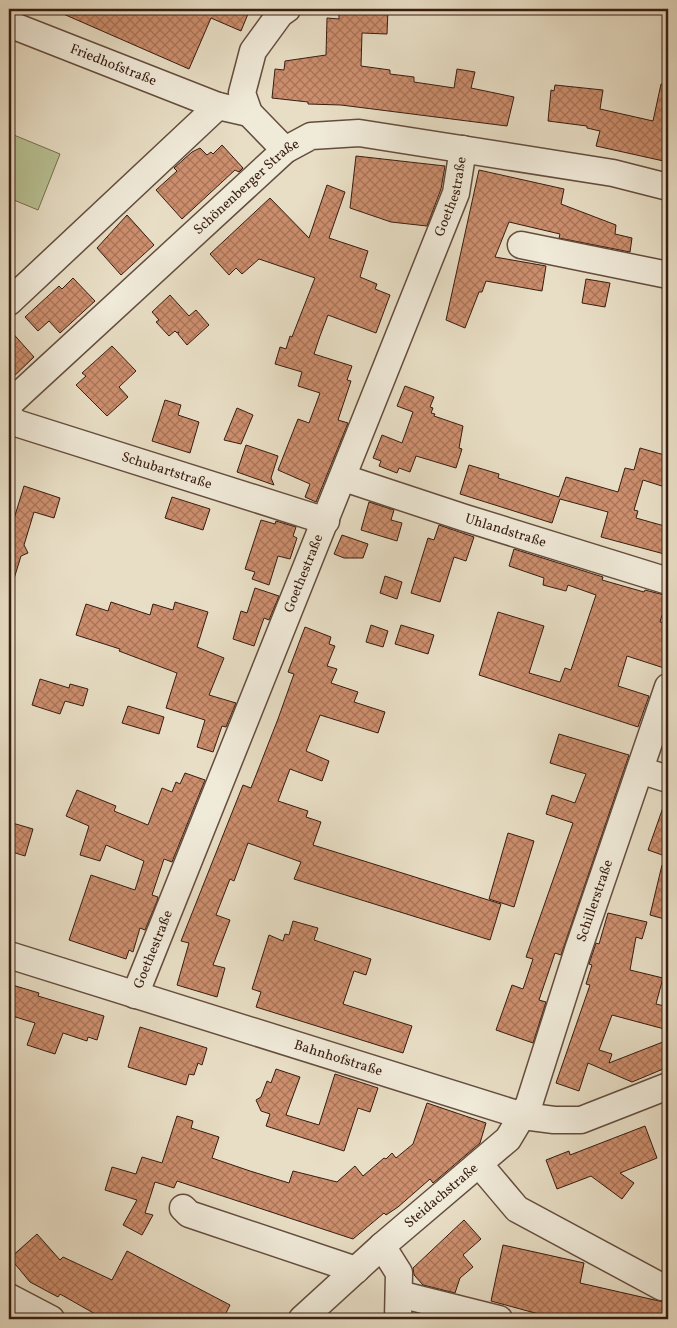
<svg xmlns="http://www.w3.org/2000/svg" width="677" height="1328" viewBox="0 0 677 1328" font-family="Vollkorn,serif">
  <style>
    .garden { fill: #b8c194; stroke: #786f52 }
    .building { fill: url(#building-cross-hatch); stroke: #381d11 }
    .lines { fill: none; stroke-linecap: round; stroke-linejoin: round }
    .minor-casing { stroke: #644d3e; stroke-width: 29 }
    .minor { stroke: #f0ead9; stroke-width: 26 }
    .labels { text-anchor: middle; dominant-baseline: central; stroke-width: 4.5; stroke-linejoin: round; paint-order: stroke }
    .street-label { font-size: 14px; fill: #381d11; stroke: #f0ead9 }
  </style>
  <defs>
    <pattern id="building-cross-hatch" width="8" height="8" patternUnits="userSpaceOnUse" patternTransform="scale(1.25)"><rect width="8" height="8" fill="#cc8e6d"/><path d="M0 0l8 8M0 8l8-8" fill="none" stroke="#a77358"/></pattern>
  </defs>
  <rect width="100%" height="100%" fill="#e8dec5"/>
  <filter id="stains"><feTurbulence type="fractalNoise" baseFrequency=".004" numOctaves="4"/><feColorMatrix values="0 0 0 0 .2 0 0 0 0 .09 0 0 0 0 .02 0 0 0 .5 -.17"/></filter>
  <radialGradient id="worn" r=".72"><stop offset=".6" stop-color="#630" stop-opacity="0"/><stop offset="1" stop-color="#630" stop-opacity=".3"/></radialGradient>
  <polygon class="garden" points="9,133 60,154 38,210 9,198"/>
  <g class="building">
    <polygon points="52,9 250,9 241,31 211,18 189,69"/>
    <polygon points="345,9 388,9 387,34 362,33 361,66 390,70 390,74 414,77 414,82 454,88 457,69 475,72 471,88 514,97 507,126 341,105 308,104 308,102 272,98 275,69 284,70 285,61 326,55 327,18 339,19 339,13 345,13"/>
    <polygon points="661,84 668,85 668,162 596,146 600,131 587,128 587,126 548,121 551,90 554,91 555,85 603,90 600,109 653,121"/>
    <polygon points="222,145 243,168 239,172 235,170 182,219 156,190 177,171 174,168 192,152 200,148 207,155 211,152 213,154"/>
    <polygon points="356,156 445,166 441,189 427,226 391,222 350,208"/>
    <polygon points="479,170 564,189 561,204 616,225 615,234 632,238 630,252 559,238 560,234 509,222 495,257 546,266 542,291 486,281 482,292 479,292 465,328 446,320"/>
    <polygon points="327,185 345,192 329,238 368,251 360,277 377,284 375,289 390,295 376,333 328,315 320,336 314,354 352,366 347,380 351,381 338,420 348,423 316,502 305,497 310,484 278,470 298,419 309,423 320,393 298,386 302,372 275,364 280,347 286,349 290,336 292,337 315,278 259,259 242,274 236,268 229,275 210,254 270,198 309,238"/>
    <polygon points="127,215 154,245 121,275 97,248"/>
    <polygon points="73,278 95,301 60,333 49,321 38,331 25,317 59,286 62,289"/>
    <polygon points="586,279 610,283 605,307 582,303"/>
    <polygon points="170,295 189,316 196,310 209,325 187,345 178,334 179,332 177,333 175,331 169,336 156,322 159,320 152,312"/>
    <polygon points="9,329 34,357 9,381"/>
    <polygon points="112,346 136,371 119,387 128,397 107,416 76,385 86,376 82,373"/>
    <polygon points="405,386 434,397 430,407 433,408 431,413 435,414 434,416 463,426 459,448 462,449 456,468 416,456 410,472 399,468 397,473 379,466 381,461 373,458 382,435 402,443 413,412 397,406"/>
    <polygon points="165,400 181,405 178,415 199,422 190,453 152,441"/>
    <polygon points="237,408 253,415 241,444 224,440"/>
    <polygon points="246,445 278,456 271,478 274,485 237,472"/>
    <polygon points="640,448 668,456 668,488 643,480 634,510 638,511 636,518 668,527 668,555 601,537 608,512 560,499 552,523 460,494 469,465 499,474 498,478 559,497 566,477 618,492 625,468 634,470"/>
    <polygon points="24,486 60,498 54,518 34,512 24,545 28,553 21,556 13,582 9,582 9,514 13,522"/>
    <polygon points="172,497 210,509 203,530 165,518"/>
    <polygon points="369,502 394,510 391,520 402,523 397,541 361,530"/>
    <polygon points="261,520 275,524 276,521 296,527 293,536 297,538 290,559 278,556 269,585 252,579 255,572 245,569"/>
    <polygon points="439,525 474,537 466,561 454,557 440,602 411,593 428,538 434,540"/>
    <polygon points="342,535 368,544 363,558 344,558 334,554"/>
    <polygon points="514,549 603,577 602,580 644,592 645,590 668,596 660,622 668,624 668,653 664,668 627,656 618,686 649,696 638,727 479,675 498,612 544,626 529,673 560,682 565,668 571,670 596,595 568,585 566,591 543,585 544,578 509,566"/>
    <polygon points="385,576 402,582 397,599 380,593"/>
    <polygon points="255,588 279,596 269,620 264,618 254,646 233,639 241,611 247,613"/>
    <polygon points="111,602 150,615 153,604 173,610 175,602 208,612 197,647 224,658 209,695 236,703 226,727 222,726 213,752 197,747 205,720 166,708 177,673 119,651 120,649 76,635 86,604 108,611"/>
    <polygon points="371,625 388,631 383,647 366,642"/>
    <polygon points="401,625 434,635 428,654 395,644"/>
    <polygon points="305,627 331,637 329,644 335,646 327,666 337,669 331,683 358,692 354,702 385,712 378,733 320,715 306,751 329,761 322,781 290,769 278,801 308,811 306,817 321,822 313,845 501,904 490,940 294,879 301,862 248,843 234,881 230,879 216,915 230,920 213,965 225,968 217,997 177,985 189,943 181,941 243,785 251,788 278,719 294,674 288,672"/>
    <polygon points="40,679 69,688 70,684 88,689 83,706 65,701 60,714 32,705"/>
    <polygon points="128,706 164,717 159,734 122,723"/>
    <polygon points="559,734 629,755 561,955 555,953 539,1000 546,1002 533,1043 496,1030 512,985 523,989 533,959 526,957 573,823 546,814 552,795 575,803 586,774 550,763"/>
    <polygon points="185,773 205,780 172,862 164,859 152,895 158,897 157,901 145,930 140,928 133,952 129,950 126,959 69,940 91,875 135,890 144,861 106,845 100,861 80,855 89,826 66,816 77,790 116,806 114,811 148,825 162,788 172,792 176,782 180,784"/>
    <polygon points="666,799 668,799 668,857 648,850"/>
    <polygon points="9,822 33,829 25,856 9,851"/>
    <polygon points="508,833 534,841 514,907 489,899"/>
    <polygon points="662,865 668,865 668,920 650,915"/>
    <polygon points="608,913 647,922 642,939 636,937 630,970 663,978 656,1004 668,1007 668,1030 612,1015 599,1050 612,1054 609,1063 668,1040 668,1067 632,1082 588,1063 579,1091 556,1083 590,985 586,984 592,965 589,964 596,943 599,944"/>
    <polygon points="293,921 318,928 314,940 371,959 366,975 354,971 343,1004 412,1026 403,1053 256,1007 261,992 252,989 269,935 283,941 285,934 289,935"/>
    <polygon points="9,984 39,993 38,996 104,1016 97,1040 88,1037 87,1041 63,1033 55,1054 27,1045 35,1023 9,1015"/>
    <polygon points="140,1027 207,1048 202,1065 198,1063 194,1075 189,1074 186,1085 128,1067"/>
    <polygon points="276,1069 300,1077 286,1115 319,1125 335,1074 378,1088 370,1112 358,1108 344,1151 266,1126 270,1114 261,1111 256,1100 261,1097 267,1081 271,1083"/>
    <polygon points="427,1103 486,1123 480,1143 433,1183 430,1179 398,1207 386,1215 384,1213 353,1239 177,1181 174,1188 155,1182 145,1213 153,1215 142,1235 123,1225 137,1200 105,1190 112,1167 136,1174 142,1157 162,1163 177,1116 193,1121 191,1128 219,1137 212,1158 250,1171 289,1183 293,1171 337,1182 355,1166 363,1176 384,1158 386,1159 392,1153 396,1158 413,1144"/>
    <polygon points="645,1126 657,1158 620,1173 634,1183 622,1199 591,1176 557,1189 546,1160 569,1151 570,1155"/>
    <polygon points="464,1220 481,1239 463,1255 473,1267 460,1278 455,1293 423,1285 414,1275 413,1268"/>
    <polygon points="37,1234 60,1260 63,1257 112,1280 127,1251 230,1305 223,1319 104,1319 60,1294 58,1297 30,1282 10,1258"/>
    <polygon points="503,1245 584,1263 580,1283 668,1303 668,1319 557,1319 491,1301"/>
  </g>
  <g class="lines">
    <defs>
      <g id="minor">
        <path id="s1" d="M9,24L218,106L249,113"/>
        <polyline points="285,150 249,113 242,93 253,51 280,14 287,9"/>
        <polyline points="521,245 668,275"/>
        <polyline points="9,302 218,106"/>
        <path id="s2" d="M9,404L285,150L311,136L359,133L613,173L668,187"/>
        <path id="s3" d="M9,416L16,423L326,521"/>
        <path id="s4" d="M344,478L465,518L668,581"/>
        <polyline points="640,770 668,779"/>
        <path id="s5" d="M9,955L523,1116L554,1120H581L668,1086"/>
        <path id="s6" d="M135,995L456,193L463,149"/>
        <polyline points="479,1164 517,1209 662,1287"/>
        <polyline points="183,1208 189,1214 356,1270"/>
        <polyline points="382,1246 399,1273 398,1319"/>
        <polyline points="399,1294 499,1319"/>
        <polyline points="9,1297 51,1319"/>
        <path id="s7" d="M302,1319L382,1246L508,1139L529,1104L578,950L668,687"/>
      </g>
    </defs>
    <use href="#minor" class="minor-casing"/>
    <use href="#minor" class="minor"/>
  </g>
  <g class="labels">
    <g class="street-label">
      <text stroke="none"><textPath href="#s1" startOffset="112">Friedhofstraße</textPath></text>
      <text stroke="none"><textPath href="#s2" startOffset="322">Schönenberger Straße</textPath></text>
      <text stroke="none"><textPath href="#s6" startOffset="859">Goethestraße</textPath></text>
      <text stroke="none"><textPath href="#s3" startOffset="168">Schubartstraße</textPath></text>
      <text stroke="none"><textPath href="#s4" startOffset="170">Uhlandstraße</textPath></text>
      <text stroke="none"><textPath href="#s6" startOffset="454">Goethestraße</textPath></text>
      <text stroke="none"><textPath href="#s7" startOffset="528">Schillerstraße</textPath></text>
      <text stroke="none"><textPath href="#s6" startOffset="49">Goethestraße</textPath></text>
      <text stroke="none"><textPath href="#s5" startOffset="345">Bahnhofstraße</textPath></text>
      <text stroke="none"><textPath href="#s7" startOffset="186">Steidachstraße</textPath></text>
    </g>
  </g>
  <rect width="677" height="1328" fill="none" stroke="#e8dec5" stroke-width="30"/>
  <rect x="10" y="10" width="657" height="1308" fill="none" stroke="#381d11" stroke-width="2.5"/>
  <rect x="15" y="15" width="647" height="1298" fill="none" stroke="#381d11"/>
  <rect width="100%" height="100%" filter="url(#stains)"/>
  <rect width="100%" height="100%" fill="url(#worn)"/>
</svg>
